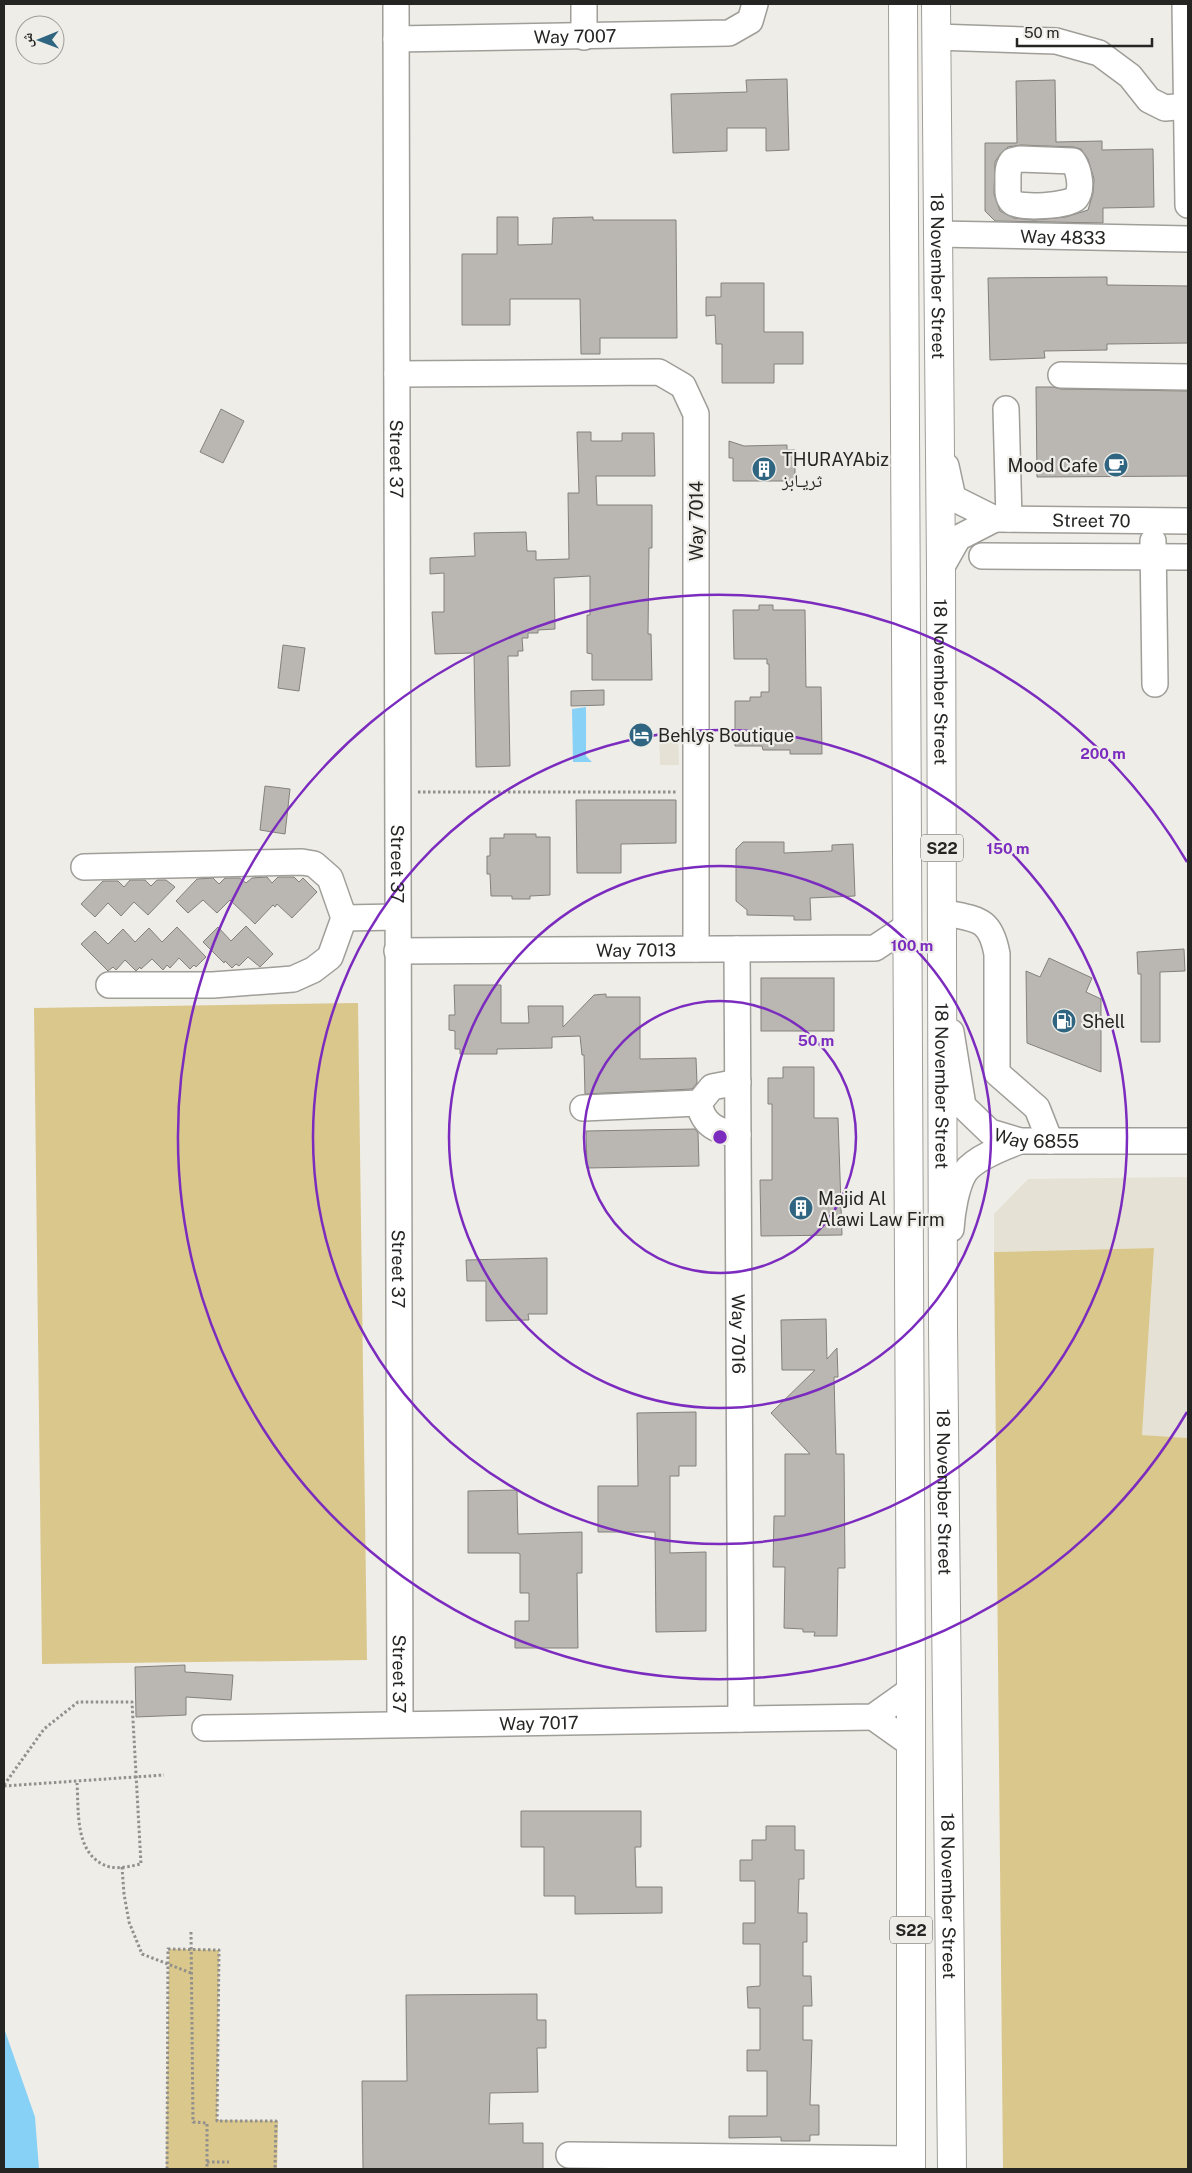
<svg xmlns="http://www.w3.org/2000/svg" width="1192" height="2173" viewBox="0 0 1192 2173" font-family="'Public Sans','Noto Naskh Arabic',sans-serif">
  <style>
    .built { fill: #e5e1d4 }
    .green { fill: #dac78c }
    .water { fill: #87d1f6 }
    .building { fill: #bab7b2; stroke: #84817d; fill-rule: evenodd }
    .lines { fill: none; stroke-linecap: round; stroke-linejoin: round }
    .minor-casing { stroke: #9f9e99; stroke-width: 28 }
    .major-casing { stroke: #9f9e99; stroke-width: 30 }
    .path { stroke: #91908c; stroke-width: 3; stroke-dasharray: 2.5 2.5; stroke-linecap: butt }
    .minor { stroke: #fff; stroke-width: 25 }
    .major { stroke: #fff; stroke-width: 28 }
    .ring { fill: none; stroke: #7b2cbf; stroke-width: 2.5 }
    .labels { text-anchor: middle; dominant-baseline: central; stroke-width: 4.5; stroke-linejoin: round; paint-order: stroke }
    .shield { fill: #efede8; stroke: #62615e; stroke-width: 1 }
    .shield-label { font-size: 16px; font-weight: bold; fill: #252523 }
    .street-label { font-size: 18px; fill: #252523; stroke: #efede8 }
    .poi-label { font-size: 18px; fill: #252523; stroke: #efede8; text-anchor: start }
    .centre { fill: #7b2cbf; stroke: #efede8; stroke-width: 2.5 }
    .ring-label { font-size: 15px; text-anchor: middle; font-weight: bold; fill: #7b2cbf; stroke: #efede8; stroke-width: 4.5; stroke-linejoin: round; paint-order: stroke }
  </style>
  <rect width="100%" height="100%" fill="#efede8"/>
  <g class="built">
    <polygon points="659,732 678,732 679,765 660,765"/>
    <polygon points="1188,1177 1188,1438 1142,1435 1154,1248 994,1252 994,1214 1028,1179"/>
  </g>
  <g class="green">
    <polygon points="358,1003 367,1660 42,1664 34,1008"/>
    <polygon points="1154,1248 1142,1435 1188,1438 1188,2169 1003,2169 994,1252"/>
    <polygon points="169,1949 219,1950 217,2120 278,2121 277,2169 166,2169"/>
  </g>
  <g class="water">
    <polygon points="586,707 586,756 592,762 573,762 572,709"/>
    <polygon points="4,2028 35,2117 39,2169 4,2169"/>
  </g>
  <g class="building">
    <polygon points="787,79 789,150 766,151 766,128 727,128 727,151 673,153 671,94 747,92 746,80"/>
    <path d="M1055,80L1056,142L1102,141V150L1153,149L1154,207L1103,208V223L995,221L985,211V143H1017L1016,81ZM1021,145L1074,147L1081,149L1088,159L1094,179L1093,193L1088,210L1066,217L1034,220L1014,218L1000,211L994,194L995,162L1000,154L1008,147Z"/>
    <polygon points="497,217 518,217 518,245 552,244 553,218 593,217 593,220 676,220 677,338 600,338 600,354 581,354 580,299 510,299 510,325 462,325 462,254 497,254"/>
    <polygon points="1107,277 1107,285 1188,286 1188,343 1107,344 1107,350 1044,351 1045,358 990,360 988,278"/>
    <polygon points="721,283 764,283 764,332 803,332 803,364 774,364 774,383 722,383 722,344 716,344 715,315 706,316 706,297 721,297"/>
    <polygon points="1036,387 1053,387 1061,389 1188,391 1188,476 1037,477"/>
    <polygon points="221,409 244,421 223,463 200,452"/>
    <polygon points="577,432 591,432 591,441 622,441 622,433 654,433 655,476 596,476 597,505 652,505 652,548 649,548 648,634 651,634 652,680 592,680 592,654 587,653 587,615 590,615 590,576 554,578 555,629 538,630 538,633 528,633 528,638 522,638 523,651 518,651 518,656 508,656 510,766 476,767 474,653 435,654 432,612 444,612 444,573 430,574 430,558 475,556 474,533 526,532 527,551 536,551 536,560 569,559 568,493 579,493"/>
    <polygon points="729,441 744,446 787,445 787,450 795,450 795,481 733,481 733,458 729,458"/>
    <polygon points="759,605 773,605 773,610 805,610 806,687 821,687 822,754 790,754 790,750 763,750 762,746 735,746 735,701 750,701 750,697 761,697 761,692 769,692 769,664 767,664 767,659 734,659 733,610 759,610"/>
    <polygon points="283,645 305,648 299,691 278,688"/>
    <polygon points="604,690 604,705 571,706 571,691"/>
    <polygon points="265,786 290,789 285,834 260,830"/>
    <polygon points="576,800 676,800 676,843 621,844 621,873 577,873"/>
    <polygon points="504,834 536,834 536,837 550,837 550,895 530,896 530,899 512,899 512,896 491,896 490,874 487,874 487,856 490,856 490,838 504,838"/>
    <polygon points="743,842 784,842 784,853 832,851 832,845 853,844 855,896 810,898 811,920 794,920 794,916 747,915 747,910 736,901 736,849"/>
    <polygon points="267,877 272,883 278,877 294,877 299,882 303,878 317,892 292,918 277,904 275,907 273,905 255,924 230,900 217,913 203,900 188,913 176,901 197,879 213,878 219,884 225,878 240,878 246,883 252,878"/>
    <polygon points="130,880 145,880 151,886 157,880 166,880 175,887 148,915 134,902 121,916 108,903 95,917 81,904 103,881 118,881 124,887"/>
    <polygon points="246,926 273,954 260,967 248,957 239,966 236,964 232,968 225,961 224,963 203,942 218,927 231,941"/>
    <polygon points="177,927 206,957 196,967 194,965 190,969 179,958 170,968 167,965 163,970 152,959 141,969 140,967 136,971 125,960 116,970 113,967 108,971 81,944 95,931 108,944 123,929 135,942 149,928 162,942"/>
    <polygon points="1184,949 1185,971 1160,972 1160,1042 1141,1042 1141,974 1138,974 1137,952"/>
    <polygon points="1049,958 1092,978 1086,992 1101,999 1101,1072 1027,1043 1026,971 1040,977"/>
    <rect x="761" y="978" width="73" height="53"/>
    <polygon points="454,985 501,985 501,1023 529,1023 528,1006 563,1006 563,1027 594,995 606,994 606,997 640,997 640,1059 696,1058 697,1083 692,1089 585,1094 584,1055 582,1055 580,1036 552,1037 552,1048 497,1049 497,1054 460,1054 460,1049 455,1049 455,1031 449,1030 449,1015 455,1015"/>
    <polygon points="783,1067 814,1067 814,1118 838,1118 842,1235 761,1236 760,1180 772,1180 772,1104 768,1104 768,1078 783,1078"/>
    <polygon points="695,1129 698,1133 699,1166 587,1168 586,1131"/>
    <polygon points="547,1258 547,1314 528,1314 529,1320 486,1321 486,1281 467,1281 466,1260"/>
    <polygon points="826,1319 827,1359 837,1348 838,1377 834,1377 836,1454 844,1454 845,1568 838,1568 837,1636 814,1636 815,1632 803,1632 803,1629 784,1628 785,1567 773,1567 774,1516 785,1516 785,1454 810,1454 771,1413 815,1370 782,1370 781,1320"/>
    <polygon points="696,1412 696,1466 679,1466 679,1476 670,1476 670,1553 706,1552 706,1631 656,1632 655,1532 598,1532 598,1486 638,1486 637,1413"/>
    <polygon points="517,1490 518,1534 582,1532 582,1573 577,1573 578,1648 515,1648 515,1621 529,1621 529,1593 520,1593 520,1554 518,1553 468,1553 468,1491"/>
    <polygon points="185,1665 185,1672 233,1675 231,1700 186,1697 186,1715 136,1717 135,1667"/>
    <polygon points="521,1811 641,1811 641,1847 635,1847 636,1887 662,1887 662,1913 575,1914 575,1896 544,1896 544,1847 521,1847"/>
    <polygon points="766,1826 795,1826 795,1850 804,1850 804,1879 799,1879 798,1913 807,1913 807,1942 803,1942 803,1976 811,1976 812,2006 803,2006 803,2040 812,2040 810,2105 819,2105 819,2135 810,2135 810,2141 781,2141 781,2137 729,2138 729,2116 767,2116 767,2071 747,2071 747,2050 760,2050 760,2008 748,2008 747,1987 760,1986 760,1944 743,1944 743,1923 755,1923 755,1881 740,1881 740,1860 752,1860 752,1840 766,1840"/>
    <polygon points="537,1994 537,2020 546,2020 546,2048 537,2048 538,2092 490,2093 489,2124 523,2123 523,2143 543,2143 543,2169 363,2169 362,2081 407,2081 406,1995"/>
  </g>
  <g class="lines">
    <defs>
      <g id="minor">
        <path id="s1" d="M396,4L400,1723"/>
        <polyline points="584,4 584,37"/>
        <polyline points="1185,4 1188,205"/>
        <polyline points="936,37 1056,41 1099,53 1130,76 1149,100 1165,108 1187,106"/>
        <path id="s2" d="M396,39L729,33L750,21L755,4"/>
        <path d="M1020,159L1073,161C1079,170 1083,189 1076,198C1069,206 1019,209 1012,202C1007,197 1008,189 1008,183C1008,175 1007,168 1012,161Z"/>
        <path id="s3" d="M937,234L1188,239"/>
        <polyline points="397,374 659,372 683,386 696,414 696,949"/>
        <polyline points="1061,375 1188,377"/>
        <polyline points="1006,409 1009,519"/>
        <path id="s4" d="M946,466L953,498L995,519L1188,521"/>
        <polyline points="1153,541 1155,684"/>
        <polyline points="982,556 1188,557"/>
        <polyline points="941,568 958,538 995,519"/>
        <polyline points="84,867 302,862 314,864 330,878 344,918 330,957 313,970 293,979 213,985 109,985"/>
        <path d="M942,912C976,920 990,916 997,954V1073L1037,1108L1050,1141"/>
        <polyline points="344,918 397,917"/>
        <path id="s5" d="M737,949L741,1719"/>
        <path id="s6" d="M397,951L875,948L908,926"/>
        <path id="s7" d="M951,1032L963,1106L990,1132L1020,1141H1188"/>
        <path d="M699,1103C703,1126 718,1131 738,1135"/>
        <polyline points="583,1108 699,1103 712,1087 738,1082"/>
        <path d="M951,1229C952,1213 956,1186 965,1172C975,1158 1004,1147 1020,1141"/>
        <polyline points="873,1717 911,1744"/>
        <path id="s8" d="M205,1728L873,1717L911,1690"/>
        <polyline points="569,2155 911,2159"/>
      </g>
      <g id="major">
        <polyline points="903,4 911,1690 911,2169"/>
        <path id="s9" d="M936,4L941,568L943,1328L952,2169"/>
      </g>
    </defs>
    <use href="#minor" class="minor-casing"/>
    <use href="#major" class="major-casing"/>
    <g class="path">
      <polyline points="418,792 677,792"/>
      <path d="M4,1785L44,1729L78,1702H132L141,1864C132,1866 119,1869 110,1867C74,1857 79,1812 77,1783"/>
      <polyline points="4,1786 164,1775"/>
      <polyline points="122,1867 124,1894 129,1922 142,1954 191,1973"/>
      <polyline points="191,1932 193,2122 207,2123 207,2169"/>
      <polyline points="207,2162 229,2162"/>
      <polyline points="167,2169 168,1949 219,1950 217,2121 276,2121 275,2169"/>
    </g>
    <use href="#minor" class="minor"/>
    <use href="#major" class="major"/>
  </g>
  <g class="ring">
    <circle cx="720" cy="1137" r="136"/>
    <circle cx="720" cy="1137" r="271"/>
    <circle cx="720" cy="1137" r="407"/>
    <path d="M1187 1412A542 542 0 1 1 1187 862"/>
  </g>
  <defs>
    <symbol id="cafe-disc" viewBox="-11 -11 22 22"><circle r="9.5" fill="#2f6580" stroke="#efede8"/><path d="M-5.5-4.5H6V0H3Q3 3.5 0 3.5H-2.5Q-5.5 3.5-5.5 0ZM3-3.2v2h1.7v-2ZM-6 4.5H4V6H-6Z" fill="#fff"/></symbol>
    <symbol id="building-disc" viewBox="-11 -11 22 22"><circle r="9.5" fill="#2f6580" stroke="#efede8"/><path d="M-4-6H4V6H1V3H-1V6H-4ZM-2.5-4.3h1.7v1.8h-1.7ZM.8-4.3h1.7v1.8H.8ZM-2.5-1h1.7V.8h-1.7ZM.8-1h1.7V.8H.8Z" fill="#fff"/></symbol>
    <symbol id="hotel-disc" viewBox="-11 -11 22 22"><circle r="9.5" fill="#2f6580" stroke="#efede8"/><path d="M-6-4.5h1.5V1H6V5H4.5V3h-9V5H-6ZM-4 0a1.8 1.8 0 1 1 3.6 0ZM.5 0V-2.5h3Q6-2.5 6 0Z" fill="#fff"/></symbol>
    <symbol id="fuel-disc" viewBox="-11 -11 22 22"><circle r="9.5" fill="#2f6580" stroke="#efede8"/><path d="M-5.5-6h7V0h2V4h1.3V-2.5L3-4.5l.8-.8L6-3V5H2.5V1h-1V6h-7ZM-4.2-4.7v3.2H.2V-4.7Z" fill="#fff"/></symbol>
  </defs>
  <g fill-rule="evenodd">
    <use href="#cafe-disc" x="1102" y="451" width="28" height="28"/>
    <use href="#building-disc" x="750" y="455" width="28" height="28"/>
    <use href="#hotel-disc" x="627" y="721" width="28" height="28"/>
    <use href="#fuel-disc" x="1050" y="1007" width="28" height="28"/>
    <use href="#building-disc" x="787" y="1194" width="28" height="28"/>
  </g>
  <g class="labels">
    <g class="shield">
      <rect x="921" y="834.5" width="42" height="27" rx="4"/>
      <rect x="890" y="1916.5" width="42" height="27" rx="4"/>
    </g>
    <g class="shield-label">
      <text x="942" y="848">S22</text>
      <text x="911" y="1930">S22</text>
    </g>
    <g class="street-label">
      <text stroke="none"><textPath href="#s2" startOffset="179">Way 7007</textPath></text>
      <text stroke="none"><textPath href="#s3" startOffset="126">Way 4833</textPath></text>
      <text stroke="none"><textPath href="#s9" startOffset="272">18 November Street</textPath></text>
      <text stroke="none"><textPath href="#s1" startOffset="455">Street 37</textPath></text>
      <text stroke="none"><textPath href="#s4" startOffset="176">Street 70</textPath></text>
      <text transform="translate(696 521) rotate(-90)">Way 7014</text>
      <text stroke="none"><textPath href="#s9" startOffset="678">18 November Street</textPath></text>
      <text stroke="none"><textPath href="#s1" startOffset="860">Street 37</textPath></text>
      <text stroke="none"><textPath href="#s6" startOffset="239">Way 7013</textPath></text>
      <text stroke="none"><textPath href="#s9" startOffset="1082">18 November Street</textPath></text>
      <text stroke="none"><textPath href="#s7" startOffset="160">Way 6855</textPath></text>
      <text stroke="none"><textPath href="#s1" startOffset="1265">Street 37</textPath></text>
      <text stroke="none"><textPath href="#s5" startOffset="385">Way 7016</textPath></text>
      <text stroke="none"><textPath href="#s9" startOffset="1488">18 November Street</textPath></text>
      <text stroke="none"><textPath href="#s1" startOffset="1670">Street 37</textPath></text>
      <text stroke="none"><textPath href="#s8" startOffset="334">Way 7017</textPath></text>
      <text stroke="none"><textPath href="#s9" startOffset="1892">18 November Street</textPath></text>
    </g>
    <g class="poi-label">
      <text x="782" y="459">THURAYAbiz<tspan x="782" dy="21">ثريـابز</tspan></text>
      <text x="1098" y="465" text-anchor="end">Mood Cafe</text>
      <text x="658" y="735">Behlys Boutique</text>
      <text x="1082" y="1021">Shell</text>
      <text x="818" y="1198">Majid Al<tspan x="818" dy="21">Alawi Law Firm</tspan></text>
    </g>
  </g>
  <circle cx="720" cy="1137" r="8" class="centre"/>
  <g class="ring-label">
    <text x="1103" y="759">200 m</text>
    <text x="1008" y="854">150 m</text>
    <text x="912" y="951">100 m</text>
    <text x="816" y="1046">50 m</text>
  </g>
  <rect width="1192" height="2173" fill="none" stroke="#252523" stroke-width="10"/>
  <g transform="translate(40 40) rotate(269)"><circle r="24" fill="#efede8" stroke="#9e9d99"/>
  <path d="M0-4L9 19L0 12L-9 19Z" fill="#2f6580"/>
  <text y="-8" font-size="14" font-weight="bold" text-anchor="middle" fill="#252523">ش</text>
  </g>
  <path d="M1017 38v8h135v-8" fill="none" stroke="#252523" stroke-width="2.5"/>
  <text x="1024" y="38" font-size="15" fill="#252523" stroke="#efede8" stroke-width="4" paint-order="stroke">50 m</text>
</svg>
